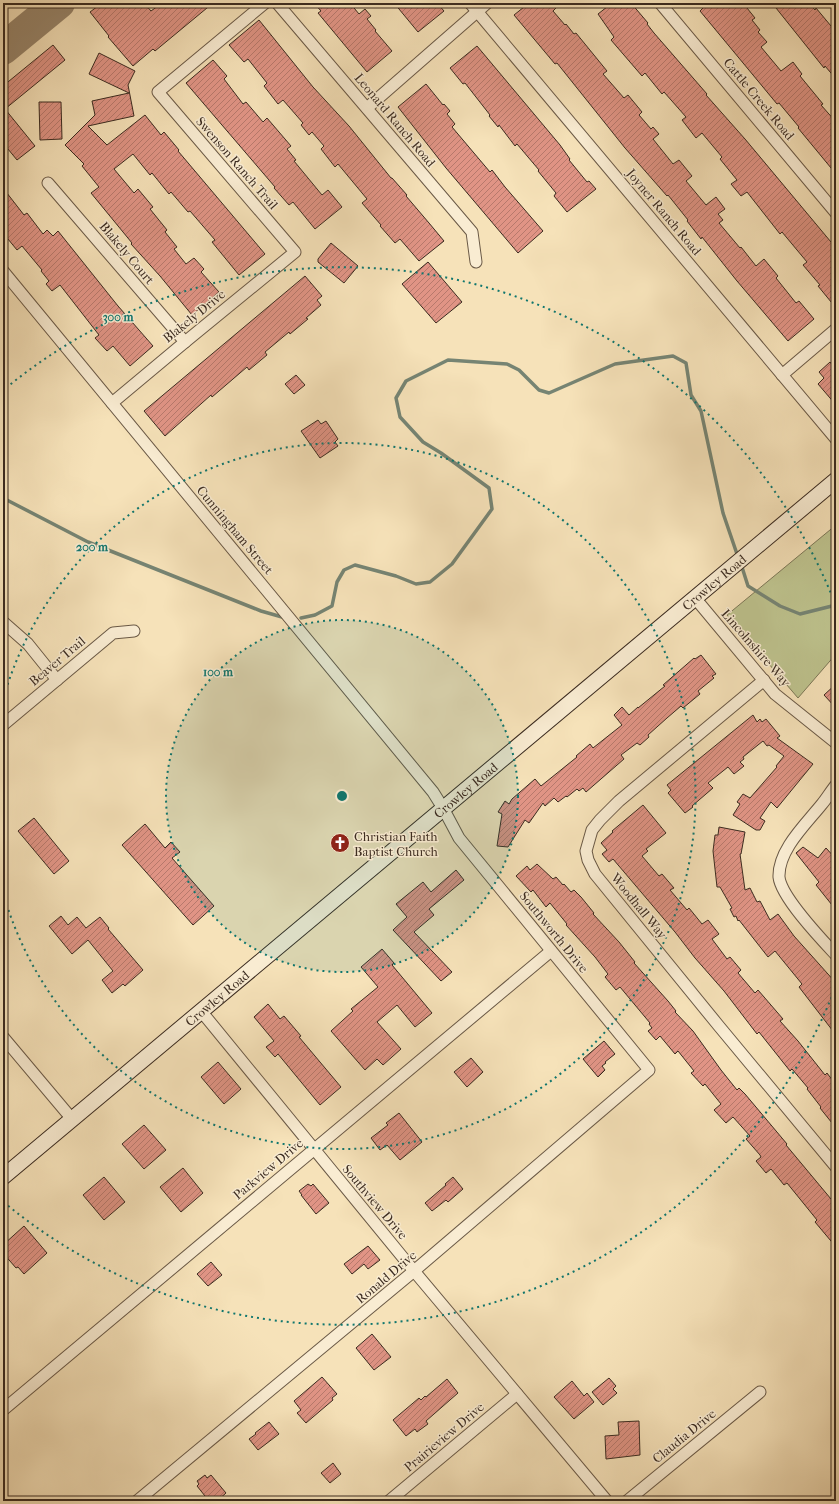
<svg xmlns="http://www.w3.org/2000/svg" width="839" height="1504" viewBox="0 0 839 1504" font-family="'IM FELL French Canon',serif">
  <style>
    .grass { fill: #bec38e; stroke: #7c7757 }
    .lines { fill: none; stroke-linecap: round; stroke-linejoin: round }
    .stream { stroke: #768473; stroke-width: 3.5 }
    .taxiway { stroke: #98866c; stroke-width: 32 }
    .building { fill: url(#building-hatch); stroke: #3b2b20 }
    .minor-casing { stroke: #6a5946; stroke-width: 13 }
    .secondary-casing { stroke: #3b2b20; stroke-width: 17 }
    .minor { stroke: #f9ecd2; stroke-width: 11 }
    .secondary { stroke: #f9ecd2; stroke-width: 15 }
    .ring { fill: none; stroke: #0f766e; stroke-width: 2; stroke-dasharray: 2 4 }
    .labels { text-anchor: middle; dominant-baseline: central; stroke-width: 3; stroke-linejoin: round; paint-order: stroke }
    .street-label { font-size: 13px; fill: #3b2b20; stroke: #f9ecd2 }
    .poi-label { font-size: 13px; fill: #3b2b20; stroke: #f9ecd2; text-anchor: start }
    .centre { fill: #0f766e; stroke: #f9ecd2; stroke-width: 2 }
    .ring-label { font-size: 12px; text-anchor: middle; font-weight: bold; fill: #0f766e; stroke: #f9ecd2; stroke-width: 3; stroke-linejoin: round; paint-order: stroke }
  </style>
  <defs>
    <pattern id="building-hatch" width="6" height="6" patternUnits="userSpaceOnUse"><rect width="6" height="6" fill="#e09485"/><path d="M-1 1l2-2M0 6l6-6M5 7l2-2" fill="none" stroke="#b7796c"/></pattern>
  </defs>
  <rect width="100%" height="100%" fill="#f6e2b9"/>
  <filter id="stains"><feTurbulence type="fractalNoise" baseFrequency=".005" numOctaves="4"/><feColorMatrix values="0 0 0 0 .2 0 0 0 0 .09 0 0 0 0 .02 0 0 0 .5 -.17"/></filter>
  <radialGradient id="worn" r=".72"><stop offset=".6" stop-color="#630" stop-opacity="0"/><stop offset="1" stop-color="#630" stop-opacity=".3"/></radialGradient>
  <polygon class="grass" points="836,525 836,654 798,698 727,615"/>
  <g class="lines">
    <g class="stream">
      <polyline points="3,498 88,542 261,611 282,617"/>
      <polyline points="741,564 748,586 780,606 800,614 836,605"/>
      <polyline points="301,618 315,615 332,606 337,582 344,570 355,565 396,576 416,584 430,582 452,564 492,509 489,488 441,453 423,442 400,417 396,398 406,381 448,360 507,364 519,370 539,390 549,393 615,364 673,356 686,363 691,395 701,411 723,513 738,557"/>
    </g>
    <polyline class="taxiway" points="3,49 59,3"/>
  </g>
  <g class="building">
    <polygon points="102,3 144,3 151,11 162,3 213,3 155,51 153,49 133,66 108,37 109,36 90,12"/>
    <polygon points="314,3 350,3 359,14 365,9 371,16 367,19 376,30 375,31 392,51 367,72 318,13 321,11"/>
    <polygon points="394,3 437,3 444,11 418,32"/>
    <polygon points="529,3 552,3 556,8 553,11 565,25 566,24 574,34 576,33 607,71 603,74 624,98 628,95 642,112 639,115 651,129 653,127 659,134 653,139 673,164 679,160 692,176 686,181 706,205 716,197 725,209 718,214 723,220 719,223 740,248 741,247 756,266 764,259 778,276 776,278 796,303 799,301 814,319 788,341 737,281 702,237 701,239 687,221 688,220 668,195 667,196 625,148 557,63 555,64 514,15"/>
    <polygon points="612,3 631,3 648,23 647,24 654,33 707,94 706,95 745,139 836,248 836,308 818,286 820,285 803,265 807,262 782,232 780,234 747,192 741,196 731,184 737,180 720,159 722,157 702,133 696,138 682,120 686,117 664,92 662,94 645,73 642,76 611,40 614,37 598,14"/>
    <polygon points="699,3 743,3 755,18 752,20 760,30 758,32 767,42 761,47 781,71 793,62 802,74 800,76 823,104 821,105 836,122 836,174 798,128 799,127 779,103 777,104 700,11 703,8"/>
    <polygon points="772,3 809,3 815,10 816,8 836,32 836,79 825,66 824,68"/>
    <polygon points="259,20 313,87 349,126 391,178 392,178 407,195 406,196 429,223 444,241 419,261 400,239 395,243 380,226 381,225 362,203 367,199 338,164 335,167 321,149 324,146 312,132 309,135 301,125 303,123 283,100 278,104 264,86 267,83 248,59 244,62 229,45"/>
    <polygon points="53,45 65,60 5,109 35,146 17,160 3,143 3,86"/>
    <polygon points="477,46 560,145 570,159 569,160 587,182 589,181 596,189 567,212 554,196 556,193 538,171 539,170 517,144 515,146 499,125 498,127 489,116 490,115 465,83 463,84 450,68"/>
    <polygon points="99,53 135,71 128,85 134,116 88,126 107,145 145,115 161,135 164,132 179,150 178,151 265,254 239,275 212,242 215,240 190,211 188,212 171,192 169,194 152,173 150,175 133,154 114,169 134,193 138,189 153,207 150,209 167,230 165,232 177,247 174,249 186,264 194,258 204,269 201,272 219,292 192,315 160,276 131,244 132,243 91,193 99,187 82,166 84,164 65,145 95,115 92,101 129,93 89,74"/>
    <polygon points="213,60 227,76 224,79 243,104 246,102 263,122 267,118 291,146 287,149 296,160 294,161 322,195 328,190 342,207 315,229 293,202 289,205 274,188 275,187 186,83"/>
    <polygon points="426,84 443,105 444,104 450,111 447,114 455,124 452,127 490,172 492,170 505,187 543,231 518,253 446,168 398,107"/>
    <polygon points="39,102 61,102 62,139 40,140"/>
    <polygon points="3,188 24,215 27,213 43,234 47,230 53,236 58,231 118,306 153,346 130,366 113,346 107,351 95,338 99,335 60,285 52,291 46,284 49,281 41,271 42,270 22,246 17,250 3,233"/>
    <polygon points="331,243 358,266 344,283 318,262 318,259"/>
    <polygon points="428,262 462,302 436,323 402,284"/>
    <polygon points="305,276 322,296 317,300 321,305 306,318 308,319 290,334 289,332 265,352 267,355 249,370 247,367 212,397 211,395 165,436 144,411"/>
    <polygon points="830,362 836,369 836,405 818,384 824,378 819,372"/>
    <polygon points="296,375 305,385 294,394 285,384"/>
    <polygon points="318,420 321,424 326,421 338,439 335,442 338,446 320,458 301,431"/>
    <polygon points="701,655 716,674 712,676 714,678 698,691 700,694 683,708 681,706 667,718 648,735 649,737 640,745 637,743 621,755 624,759 586,792 583,788 579,791 577,789 567,797 566,796 558,802 554,798 545,806 543,803 529,823 525,820 508,847 497,846 502,814 498,812 505,801 509,804 512,799 535,779 541,786 577,757 576,756 590,744 593,748 622,725 614,715 622,707 629,715 638,707 638,708 665,686 663,685 694,658 695,659"/>
    <polygon points="836,684 836,708 824,695"/>
    <polygon points="753,715 757,722 760,719 762,722 766,719 780,736 777,738 813,764 777,808 771,802 760,818 765,821 760,830 756,830 733,815 740,804 737,802 743,794 750,798 777,767 776,766 784,756 769,745 767,746 763,741 743,757 744,759 740,762 744,766 734,774 728,767 708,783 713,788 692,806 693,807 685,813 668,793 671,790 667,785"/>
    <polygon points="643,805 666,833 646,849 648,851 642,856 659,876 662,874 674,888 670,890 687,910 689,908 702,924 708,920 719,934 712,939 727,959 730,957 741,970 738,973 755,993 758,990 783,1019 780,1021 798,1041 825,1075 827,1073 836,1085 836,1128 820,1108 821,1107 807,1089 808,1088 792,1069 790,1071 759,1032 757,1034 724,991 695,958 675,932 613,859 609,862 602,854 607,850 601,843 613,832 612,831"/>
    <polygon points="34,818 69,861 54,874 18,831"/>
    <polygon points="145,824 165,848 171,842 180,852 172,858 214,906 193,925 122,845"/>
    <polygon points="719,827 745,832 741,854 740,854 745,890 750,888 757,902 760,901 770,920 778,914 794,936 836,983 836,1035 799,987 802,984 775,951 768,957 739,920 738,921 736,916 734,917 730,909 732,908 720,887 717,887 713,851 715,835 718,835"/>
    <polygon points="803,847 818,858 826,848 836,859 836,910 816,885 819,882 796,853"/>
    <polygon points="537,864 553,879 556,877 563,885 564,884 571,892 574,890 581,897 594,913 593,914 619,942 635,962 634,963 668,1001 676,1011 675,1012 693,1031 721,1070 737,1090 739,1088 745,1094 787,1144 786,1145 836,1205 836,1247 815,1222 817,1220 787,1183 784,1185 771,1169 766,1173 756,1161 761,1157 760,1155 746,1139 750,1136 733,1117 726,1123 714,1110 721,1104 705,1084 703,1086 691,1073 694,1071 678,1051 675,1054 660,1036 656,1040 648,1031 652,1028 649,1024 650,1023 620,987 616,990 605,977 608,974 595,957 566,925 567,924 550,903 546,907 533,890 531,892 516,876 527,866 530,870"/>
    <polygon points="456,870 464,880 429,909 434,915 414,932 452,972 441,981 393,930 407,917 396,904 423,882 431,892"/>
    <polygon points="61,916 68,925 77,917 86,928 100,917 109,928 108,929 143,970 125,986 123,984 112,993 102,980 113,971 88,940 72,954 49,926"/>
    <polygon points="382,949 394,963 392,965 432,1013 415,1027 397,1005 377,1022 401,1049 383,1065 377,1059 365,1070 331,1031 353,1011 351,1009 378,987 361,967"/>
    <polygon points="268,1004 280,1019 284,1016 301,1036 299,1037 341,1087 320,1105 278,1054 275,1057 266,1047 274,1041 254,1017"/>
    <polygon points="604,1041 615,1054 605,1062 606,1063 602,1066 605,1070 598,1077 583,1059"/>
    <polygon points="471,1058 483,1072 467,1087 454,1072"/>
    <polygon points="218,1062 241,1089 224,1104 201,1077"/>
    <polygon points="399,1113 422,1142 400,1160 387,1145 380,1150 371,1138 388,1125 386,1123"/>
    <polygon points="144,1125 166,1150 144,1169 122,1144"/>
    <polygon points="183,1168 203,1193 181,1212 160,1187"/>
    <polygon points="104,1177 125,1202 104,1220 83,1195"/>
    <polygon points="453,1177 463,1189 448,1202 446,1200 432,1211 425,1203 446,1185 445,1184"/>
    <polygon points="308,1184 311,1186 313,1184 329,1203 316,1214 301,1195 302,1195 299,1191"/>
    <polygon points="24,1226 47,1253 24,1274 18,1267 16,1268 3,1253 3,1245"/>
    <polygon points="368,1246 380,1260 368,1269 364,1264 352,1274 344,1264"/>
    <polygon points="211,1262 222,1275 208,1286 197,1274"/>
    <polygon points="372,1334 391,1357 374,1370 356,1348"/>
    <polygon points="322,1377 337,1394 332,1398 333,1400 306,1423 297,1413 301,1410 294,1401"/>
    <polygon points="609,1378 616,1386 613,1389 617,1393 603,1405 592,1392"/>
    <polygon points="447,1379 458,1393 426,1421 428,1424 417,1432 415,1429 406,1436 393,1420 419,1398 421,1400 425,1396 426,1397"/>
    <polygon points="572,1381 584,1396 587,1393 594,1402 574,1419 554,1397"/>
    <polygon points="639,1421 640,1455 606,1459 605,1436 619,1435 618,1422"/>
    <polygon points="269,1422 279,1434 258,1450 249,1439 256,1434 255,1433"/>
    <polygon points="333,1463 341,1474 330,1483 321,1473"/>
    <polygon points="205,1475 207,1478 211,1475 226,1493 217,1501 209,1501 197,1486 199,1484 197,1481"/>
  </g>
  <g class="lines">
    <defs>
      <g id="minor">
        <polyline points="277,3 472,232 476,262"/>
        <polyline points="470,3 836,439"/>
        <polyline points="660,3 836,213"/>
        <polyline points="367,108 487,3"/>
        <polyline points="48,183 185,342"/>
        <polyline points="3,271 433,792 443,808 459,838 649,1070 414,1271 137,1501"/>
        <polyline points="782,375 836,329"/>
        <polyline points="112,403 185,342 295,252 158,92 265,3"/>
        <polyline points="695,598 775,694 836,743"/>
        <polyline points="3,622 28,644 57,680"/>
        <polyline points="764,680 619,801 600,820 592,830 586,851 588,860 595,874 718,1025 836,1167"/>
        <polyline points="3,725 113,633 134,631"/>
        <path d="M836,785C831,791 827,798 822,804C806,824 778,850 779,877C781,897 822,940 836,955"/>
        <polyline points="201,1011 414,1271 607,1501"/>
        <polyline points="3,1037 72,1119"/>
        <polyline points="3,1410 551,951"/>
        <polyline points="389,1501 517,1394"/>
        <polyline points="627,1501 760,1392"/>
      </g>
      <g id="secondary">
        <path id="s1" d="M3,1177L836,480"/>
      </g>
    </defs>
    <use href="#minor" class="minor-casing"/>
    <use href="#secondary" class="secondary-casing"/>
    <use href="#minor" class="minor"/>
    <use href="#secondary" class="secondary"/>
  </g>
  <circle cx="342" cy="796" r="176" fill="#0f766e" fill-opacity=".12"/>
  <g class="ring">
    <circle cx="342" cy="796" r="176"/>
    <path d="M4 696A353 353 0 1 1 4 896"/>
    <path d="M836 986A529 529 0 0 1 6 1204M6 388A529 529 0 0 1 836 606"/>
  </g>
  <defs>
    <symbol id="church-disc" viewBox="-11 -11 22 22"><circle r="9.5" fill="#8f2418" stroke="#f9ecd2"/><path d="M-1.2-6h2.4v3.5h3.3v2.4h-3.3V6h-2.4V-.1h-3.3v-2.4h3.3Z" fill="#fff"/></symbol>
  </defs>
  <g fill-rule="evenodd">
    <use href="#church-disc" x="329" y="832" width="22" height="22"/>
  </g>
  <g class="labels">
    <g class="street-label">
      <text transform="translate(759 99) rotate(50)">Cattle Creek Road</text>
      <text transform="translate(395 120) rotate(50)">Leonard Ranch Road</text>
      <text transform="translate(237 163) rotate(49)">Swenson Ranch Trail</text>
      <text transform="translate(664 212) rotate(50)">Joyner Ranch Road</text>
      <text transform="translate(127 253) rotate(50)">Blakely Court</text>
      <text transform="translate(194 316) rotate(-39)">Blakely Drive</text>
      <text transform="translate(235 530) rotate(50)">Cunningham Street</text>
      <text stroke="none"><textPath href="#s1" startOffset="927">Crowley Road</textPath></text>
      <text transform="translate(756 648) rotate(49)">Lincolnshire Way</text>
      <text transform="translate(57 661) rotate(-40)">Beaver Trail</text>
      <text stroke="none"><textPath href="#s1" startOffset="603">Crowley Road</textPath></text>
      <text transform="translate(639 906) rotate(51)">Woodhall Way</text>
      <text transform="translate(554 932) rotate(51)">Southworth Drive</text>
      <text stroke="none"><textPath href="#s1" startOffset="279">Crowley Road</textPath></text>
      <text transform="translate(268 1169) rotate(-40)">Parkview Drive</text>
      <text transform="translate(375 1202) rotate(50)">Southview Drive</text>
      <text transform="translate(386 1277) rotate(-40)">Ronald Drive</text>
      <text transform="translate(684 1436) rotate(-39)">Claudia Drive</text>
      <text transform="translate(444 1437) rotate(-40)">Prairieview Drive</text>
    </g>
    <g class="poi-label">
      <text x="354" y="836">Christian Faith<tspan x="354" dy="15">Baptist Church</tspan></text>
    </g>
  </g>
  <circle cx="342" cy="796" r="6" class="centre"/>
  <g class="ring-label">
    <text x="118" y="321">300 m</text>
    <text x="92" y="551">200 m</text>
    <text x="218" y="676">100 m</text>
  </g>
  <rect width="839" height="1504" fill="none" stroke="#f6e2b9" stroke-width="16"/>
  <rect x="4" y="4" width="831" height="1496" fill="none" stroke="#3b2b20" stroke-width="2"/>
  <rect x="8" y="8" width="823" height="1488" fill="none" stroke="#3b2b20"/>
  <rect width="100%" height="100%" filter="url(#stains)"/>
  <rect width="100%" height="100%" fill="url(#worn)"/>
</svg>
